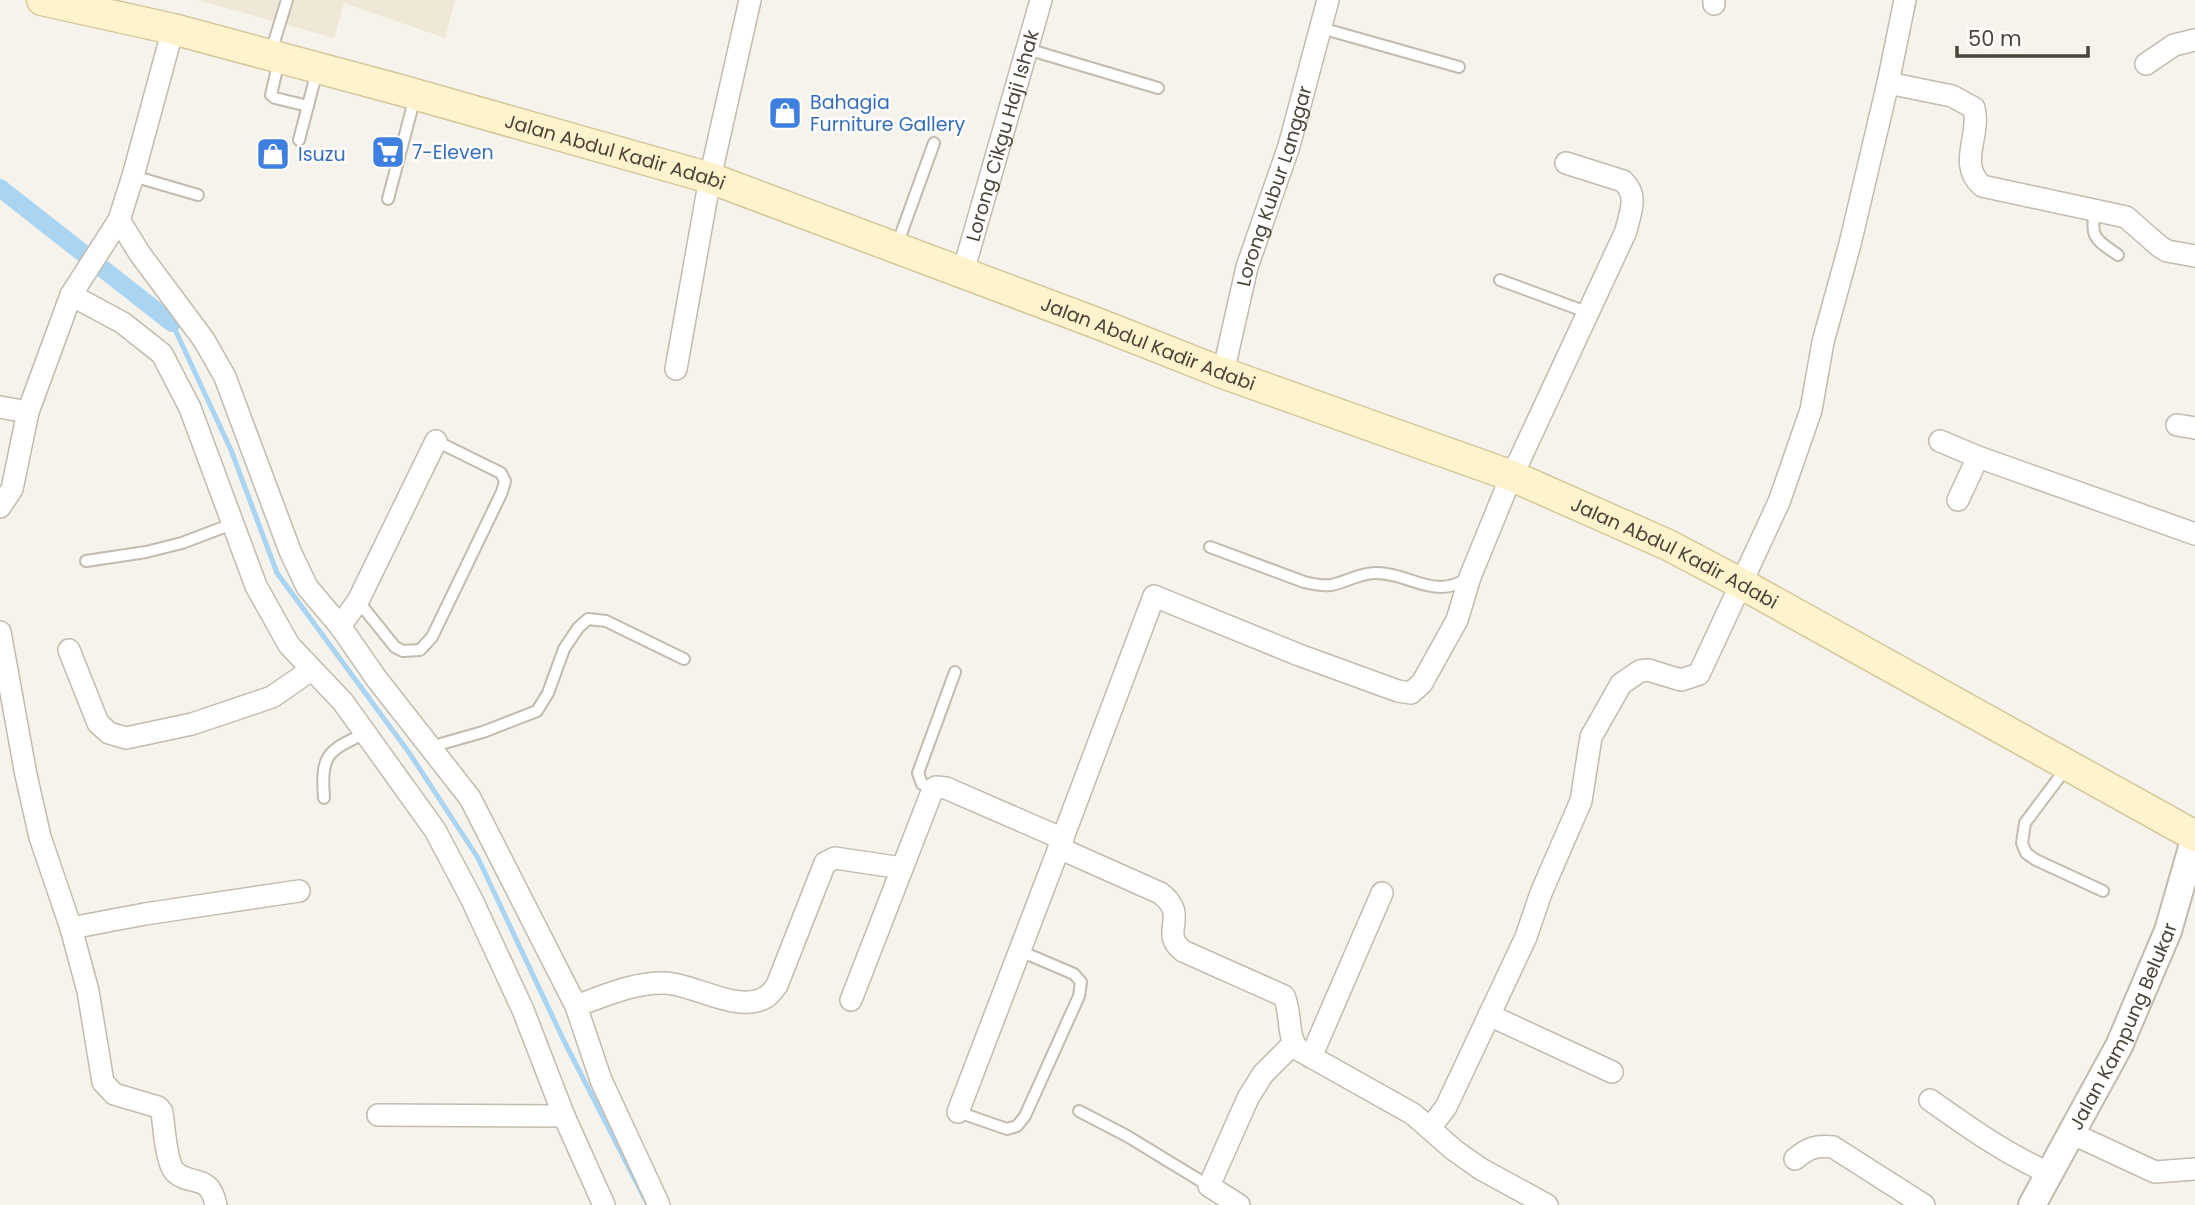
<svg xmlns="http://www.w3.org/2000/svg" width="2195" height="1205" viewBox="0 0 2195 1205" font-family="Poppins,sans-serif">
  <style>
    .education { fill: #efe8d6 }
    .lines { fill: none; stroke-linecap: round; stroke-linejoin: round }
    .stream { stroke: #a9d4f2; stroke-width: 5 }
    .canal { stroke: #a9d4f2; stroke-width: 18 }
    .service-casing { stroke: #c2bbae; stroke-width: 14 }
    .minor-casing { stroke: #c2bbae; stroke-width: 24 }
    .tertiary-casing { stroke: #c2bbae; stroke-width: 30 }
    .secondary-casing { stroke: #d6c79b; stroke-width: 33 }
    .service { stroke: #fff; stroke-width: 10 }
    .minor { stroke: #fff; stroke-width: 21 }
    .tertiary { stroke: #fff; stroke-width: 26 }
    .secondary { stroke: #fff3cd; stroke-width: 30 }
    .labels { text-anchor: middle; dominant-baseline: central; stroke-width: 5; stroke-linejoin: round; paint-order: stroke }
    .shop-label { font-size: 19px; fill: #366cbe; stroke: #fff; text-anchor: start }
    .street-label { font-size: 19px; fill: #4b4439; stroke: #fff }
  </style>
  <rect width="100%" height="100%" fill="#f6f3ec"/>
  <polygon class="education" points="197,0 455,0 445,38 344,3 334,38"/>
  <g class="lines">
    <polyline class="stream" points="172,323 231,450 277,573 410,754 478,858 564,1041 648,1205"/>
    <polyline class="canal" points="0,188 172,323"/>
    <defs>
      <g id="service">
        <polyline points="1321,28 1459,67"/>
        <polyline points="1027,49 1158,88"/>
        <polyline points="271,52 287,0"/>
        <polyline points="279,60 271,95 275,98 308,106"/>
        <polyline points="299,140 317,71"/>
        <polyline points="133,176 198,195"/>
        <polyline points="388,199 415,97"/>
        <path d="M2095,209C2090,238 2095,239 2118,255"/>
        <polyline points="897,245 934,143"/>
        <polyline points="1500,280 1589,313"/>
        <path d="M1210,547L1304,582C1312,584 1323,586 1331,585C1346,582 1358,574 1374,573C1409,572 1434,601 1468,578"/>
        <polyline points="86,561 146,552 182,543 232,524"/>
        <polyline points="358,601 395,647 403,651 420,650 432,637 502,492 505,481 501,473 436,441"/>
        <polyline points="430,747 483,732 537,711 548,693 564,649 578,628 588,619 606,621 684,659"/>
        <polyline points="2067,767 2025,823 2022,843 2026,853 2036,860 2103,891"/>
        <polyline points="933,789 922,784 918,773 955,672"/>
        <path d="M324,798C321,756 326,751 364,734"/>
        <polyline points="1079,1111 1127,1136 1209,1186"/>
        <polyline points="958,1112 1007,1129 1017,1126 1025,1116 1079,996 1081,982 1074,974 1020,951"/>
      </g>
      <g id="minor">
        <polyline points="1714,4 1714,0"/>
        <polyline points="2146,64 2174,45 2195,40"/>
        <path d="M1888,83L1952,96L1974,108C1981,137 1957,163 1982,186L2126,217L2159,246L2167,251L2195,256"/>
        <polyline points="119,220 140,254 204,340 225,377 290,551 307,587 340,626 376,678 470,798 576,1006 601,1080 659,1205"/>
        <path id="s1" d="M963,272L1041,0"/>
        <polyline points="71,295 123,323 162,354 190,408 256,586 289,645 343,702 435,830 472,900 523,1010 564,1116 604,1205"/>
        <polyline points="676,369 710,178 750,0"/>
        <path id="s2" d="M1223,373L1247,267L1289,146L1328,0"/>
        <polyline points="0,407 28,412"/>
        <polyline points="2177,425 2195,428"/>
        <polyline points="1940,441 1978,457"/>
        <polyline points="1958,500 1978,457 2195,534"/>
        <polyline points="0,507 12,489 28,412 71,295 119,220 133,176 173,29"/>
        <polyline points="340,626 358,601 436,441"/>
        <path d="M0,632L26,775L40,837L71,928L88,991L103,1082L114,1094L158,1107L162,1112C164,1126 166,1163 175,1172C191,1187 209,1172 216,1205"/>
        <polyline points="69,650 98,723 109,733 126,738 192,724 272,697 311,670"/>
        <polyline points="71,928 145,914 299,891"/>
        <polyline points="851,1000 933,789 936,787 946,788 1063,839"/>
        <path d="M576,1006C604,996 634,982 665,983C694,984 739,1014 766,997C770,995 774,989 777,985L825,863L835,858L902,868"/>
        <polyline points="1489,1015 1612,1072"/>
        <polyline points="1311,1057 1382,893"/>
        <path d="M1930,1100C1968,1127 2006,1154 2049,1173"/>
        <polyline points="958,1112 1059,848"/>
        <polyline points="378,1115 564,1116"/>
        <polyline points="1430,1128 1446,1107 1526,937 1541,893 1581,801 1591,737 1621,684 1640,671 1648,670 1681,680 1699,674 1779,502 1811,410 1823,342 1850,244 1888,83 1905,0"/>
        <polyline points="2071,1133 2155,1172 2195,1169"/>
        <path d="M1795,1159C1808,1148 1816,1145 1833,1147L1924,1205"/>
        <polyline points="1239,1205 1209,1186 1248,1098 1263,1074 1293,1044"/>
        <path d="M1547,1205L1481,1169L1454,1150L1413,1114L1299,1050C1286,1037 1292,1013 1284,996L1183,951C1158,932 1191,916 1160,893L1059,848L1154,596L1299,655L1398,691L1411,693L1422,683L1457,620L1470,577L1506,489L1626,231C1630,212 1639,196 1623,181L1566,163"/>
      </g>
      <g id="tertiary">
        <path id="s3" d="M2032,1205L2119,1046L2168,931L2195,837"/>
      </g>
      <g id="secondary">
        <path id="s4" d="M42,0L173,29L400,90L710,178L1099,324L1223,373L1512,476L1668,545L1742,584L2195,836"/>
      </g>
    </defs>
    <use href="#service" class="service-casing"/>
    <use href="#minor" class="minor-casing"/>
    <use href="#tertiary" class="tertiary-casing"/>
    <use href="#secondary" class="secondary-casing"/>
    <use href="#service" class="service"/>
    <use href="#minor" class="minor"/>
    <use href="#tertiary" class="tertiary"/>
    <use href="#secondary" class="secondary"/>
  </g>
  <defs>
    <symbol id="shop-square" viewBox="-11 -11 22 22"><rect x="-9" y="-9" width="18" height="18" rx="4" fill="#3f7fe0" stroke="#fff"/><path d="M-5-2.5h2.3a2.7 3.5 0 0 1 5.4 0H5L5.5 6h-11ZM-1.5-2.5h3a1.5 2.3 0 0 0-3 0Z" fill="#fff"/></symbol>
    <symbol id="supermarket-square" viewBox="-11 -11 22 22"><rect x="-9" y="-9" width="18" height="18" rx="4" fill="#3f7fe0" stroke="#fff"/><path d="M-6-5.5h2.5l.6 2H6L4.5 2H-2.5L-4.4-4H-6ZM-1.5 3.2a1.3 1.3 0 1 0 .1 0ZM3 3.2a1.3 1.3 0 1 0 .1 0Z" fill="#fff"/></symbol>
  </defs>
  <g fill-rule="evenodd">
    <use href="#shop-square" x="766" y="94" width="38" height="38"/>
    <use href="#supermarket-square" x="369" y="133" width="38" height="38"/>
    <use href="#shop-square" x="254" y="135" width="38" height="38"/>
  </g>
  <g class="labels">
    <g class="shop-label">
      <text x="810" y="102">Bahagia<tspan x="810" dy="22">Furniture Gallery</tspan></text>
      <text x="412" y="152">7-Eleven</text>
      <text x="298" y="154">Isuzu</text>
    </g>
    <g class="street-label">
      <text stroke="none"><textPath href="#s1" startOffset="142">Lorong Cikgu Haji Ishak</textPath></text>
      <text stroke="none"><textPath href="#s4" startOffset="593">Jalan Abdul Kadir Adabi</textPath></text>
      <text stroke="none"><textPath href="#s2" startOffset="194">Lorong Kubur Langgar</textPath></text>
      <text stroke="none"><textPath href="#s4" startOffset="1160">Jalan Abdul Kadir Adabi</textPath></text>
      <text stroke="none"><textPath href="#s4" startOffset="1727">Jalan Abdul Kadir Adabi</textPath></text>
      <text stroke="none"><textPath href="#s3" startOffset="201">Jalan Kampung Belukar</textPath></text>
    </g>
  </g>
  <path d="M1957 46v10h131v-10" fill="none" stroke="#4b4439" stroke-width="3.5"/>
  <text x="1968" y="46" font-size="21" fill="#4b4439" stroke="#ffffff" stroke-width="5" paint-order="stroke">50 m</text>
</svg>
